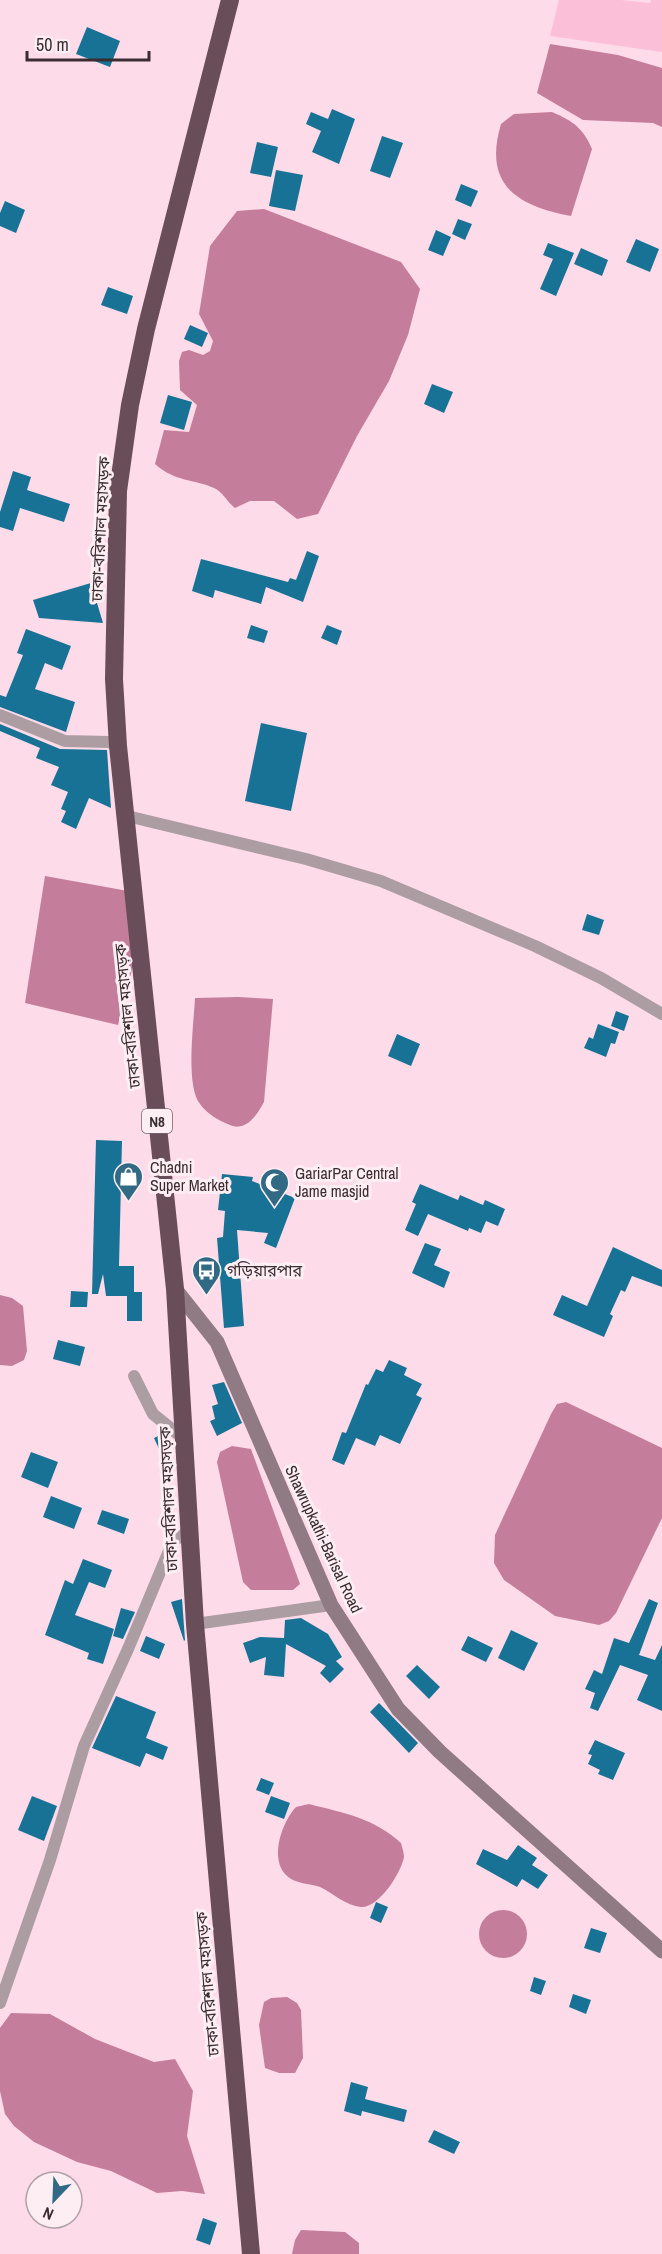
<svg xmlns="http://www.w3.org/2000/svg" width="662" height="2254" viewBox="0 0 662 2254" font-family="'Archivo Narrow','Noto Sans Bengali',sans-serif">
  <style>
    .green { fill: #fcbfd8 }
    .water { fill: #c57d9c }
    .building { fill: #187296 }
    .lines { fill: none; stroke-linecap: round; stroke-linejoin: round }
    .street { stroke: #ac9da3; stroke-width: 12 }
    .secondary { stroke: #907a83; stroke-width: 15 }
    .highway { stroke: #694d58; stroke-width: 18 }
    .labels { text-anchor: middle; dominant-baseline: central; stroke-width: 6; stroke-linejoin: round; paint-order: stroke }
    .shield { fill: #fdeef4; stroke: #74676c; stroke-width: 1.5 }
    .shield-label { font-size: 15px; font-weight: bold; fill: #3a2d32 }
    .street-label { font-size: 16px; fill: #3a2d32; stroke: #fdeef4 }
    .poi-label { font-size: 16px; fill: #3a2d32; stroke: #fdeef4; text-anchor: start }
  </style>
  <rect width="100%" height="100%" fill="#fedbe8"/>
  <polygon class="green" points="559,0 620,0 650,3 651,0 662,0 662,52 550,36"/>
  <g class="water">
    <polygon points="550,44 618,55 662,68 662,127 653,123 583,120 537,93"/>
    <path d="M552,112C573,121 583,128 592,149L571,216C516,206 483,184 501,124L514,114Z"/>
    <path d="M264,209L401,262L420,289L408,335L389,381L357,436L318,514L297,519L274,501H250L235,508C228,503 222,491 214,488C194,479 175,482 155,464L164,430L189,432L197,405L180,390L179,361L182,352L189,350L203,355L210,351L213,341L199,314L210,246L237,211Z"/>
    <polygon points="45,876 128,891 141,934 118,1025 25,1003"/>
    <path d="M238,997L273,999L264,1102C257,1115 246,1132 230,1125C219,1121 206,1113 200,1104C185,1085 194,1022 195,998Z"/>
    <polygon points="0,1295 12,1298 23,1306 27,1351 24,1360 12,1366 0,1365"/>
    <polygon points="566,1402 662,1448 662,1518 616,1613 609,1621 599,1625 555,1616 504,1580 494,1563 495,1535 551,1414 557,1404"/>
    <polygon points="232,1446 251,1449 300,1584 293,1590 251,1590 243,1582 217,1462 220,1452"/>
    <path d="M309,1804C344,1813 374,1818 401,1843C402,1847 404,1853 404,1857C401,1873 379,1908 361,1907C346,1906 333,1893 320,1887C312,1884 301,1884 293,1880C266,1866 281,1823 296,1807Z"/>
    <circle cx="503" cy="1934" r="24"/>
    <polygon points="287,1997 297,2003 301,2010 303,2058 295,2073 279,2073 265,2068 259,2025 264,2002 271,1998"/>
    <polygon points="11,2013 50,2014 95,2039 154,2062 175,2059 193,2091 187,2136 205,2194 182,2191 157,2193 111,2171 77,2162 34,2142 14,2126 5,2114 0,2091 0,2028"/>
    <polygon points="301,2230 345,2232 359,2243 359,2254 292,2254 295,2240"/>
  </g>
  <g class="building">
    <polygon points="87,27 120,41 110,67 76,54"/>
    <polygon points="332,109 355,119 339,164 312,152 321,131 306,124 311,112 328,119"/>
    <polygon points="382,136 403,143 390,178 370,171"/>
    <polygon points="257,142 278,147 271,177 250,173"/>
    <polygon points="276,170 303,175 295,211 269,206"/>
    <polygon points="461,184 478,191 471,207 455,200"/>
    <polygon points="5,201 25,210 16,233 0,226 0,213"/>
    <polygon points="458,219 472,224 465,240 452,234"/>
    <polygon points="436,230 451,237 443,256 428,250"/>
    <polygon points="636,239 659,249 650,272 626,262"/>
    <polygon points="548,243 574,253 556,296 540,289 553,259 543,255"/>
    <polygon points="581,248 608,260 602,276 574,264"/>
    <polygon points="108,287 133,296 127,314 101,305"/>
    <polygon points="190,325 208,333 202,347 184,339"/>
    <polygon points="432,384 453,392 444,413 424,404"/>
    <polygon points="168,395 192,402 184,430 160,423"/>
    <polygon points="13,471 31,477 27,490 70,504 64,522 20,508 13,531 0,527 0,512"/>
    <polygon points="307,551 319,556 303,602 266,587 261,604 215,590 213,598 192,591 201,559 288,582 290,578 296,580"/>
    <polygon points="91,583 103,623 39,618 33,600"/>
    <polygon points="251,625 268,631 264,643 247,638"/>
    <polygon points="327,625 342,631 337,645 321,638"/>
    <polygon points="26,629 71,646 62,670 45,663 35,689 75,702 66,732 0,707 0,695 6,697 23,655 17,653"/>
    <polygon points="261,723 307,733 291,811 245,801"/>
    <polygon points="0,724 60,749 107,750 111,808 89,798 76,829 61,822 66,811 61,809 68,792 51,785 59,767 36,758 40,748 0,731"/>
    <polygon points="587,914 604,920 599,935 582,930"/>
    <polygon points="616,1011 629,1016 624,1031 611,1026"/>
    <polygon points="598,1024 619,1032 615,1044 611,1043 606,1057 584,1048 589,1037 593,1039"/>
    <polygon points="397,1034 420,1044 411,1066 388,1056"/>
    <polygon points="96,1140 122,1141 119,1266 134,1266 134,1292 142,1292 142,1321 127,1321 127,1296 106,1296 103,1274 98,1294 92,1294"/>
    <polygon points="222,1174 253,1177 252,1181 295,1198 276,1248 264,1243 268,1233 237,1230 244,1326 224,1328 217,1238 223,1237 225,1211 218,1210"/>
    <polygon points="420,1184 458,1200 460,1195 483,1205 485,1200 505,1209 498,1226 486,1221 481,1233 469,1228 468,1231 428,1214 418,1236 405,1230 416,1204 412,1202"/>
    <polygon points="425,1243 441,1249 434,1265 450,1272 444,1288 412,1273"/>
    <polygon points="613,1247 662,1270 662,1287 632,1276 625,1292 621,1290 610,1314 613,1316 604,1337 553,1315 562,1295 587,1306"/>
    <polygon points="71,1291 88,1292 87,1307 70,1307"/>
    <polygon points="58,1340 85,1347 80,1366 53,1359"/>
    <polygon points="389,1360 407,1368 404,1375 422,1384 416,1395 422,1398 400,1444 380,1435 375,1446 356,1438 344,1465 332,1460 342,1432 346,1433 366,1384 368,1385 376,1369 383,1372"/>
    <polygon points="224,1382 242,1423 217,1436 210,1421 215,1419 212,1406 218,1404 212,1385"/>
    <polygon points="164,1433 173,1445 160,1451 154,1438"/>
    <polygon points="31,1452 58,1462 48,1488 21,1477"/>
    <polygon points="51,1496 82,1508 74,1529 43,1517"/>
    <polygon points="102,1510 129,1519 124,1534 97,1524"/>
    <polygon points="83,1559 112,1570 105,1588 89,1582 75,1615 114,1629 103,1664 87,1659 89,1653 45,1635 65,1580 73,1584"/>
    <polygon points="182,1599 185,1640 184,1641 171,1602"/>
    <polygon points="649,1599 658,1603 639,1655 655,1660 662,1645 662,1711 637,1700 648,1675 620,1665 598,1711 590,1708 595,1693 585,1689 594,1670 602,1674 614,1638 629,1643"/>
    <polygon points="121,1608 135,1612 123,1639 113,1636"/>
    <polygon points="301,1618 328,1634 342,1657 336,1661 344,1669 330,1683 320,1673 326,1666 286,1644 284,1677 264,1675 266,1657 250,1663 243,1643 260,1637 284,1638 285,1620"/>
    <polygon points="511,1630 538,1643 524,1671 498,1658"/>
    <polygon points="146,1636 165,1644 159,1659 140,1651"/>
    <polygon points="468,1636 493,1648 486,1662 461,1650"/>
    <polygon points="417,1665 440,1687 429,1699 406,1676"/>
    <polygon points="116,1696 156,1712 146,1738 168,1747 163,1760 146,1753 140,1767 92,1748"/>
    <polygon points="379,1703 418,1743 409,1753 370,1712"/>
    <polygon points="595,1740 625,1753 613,1780 598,1774 600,1770 588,1764 592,1755 588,1754"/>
    <polygon points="261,1778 274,1783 269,1795 256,1790"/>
    <polygon points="32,1796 57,1806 44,1841 18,1830"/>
    <polygon points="271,1796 290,1803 284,1819 265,1812"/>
    <polygon points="518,1845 537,1858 532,1865 548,1875 538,1889 522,1879 517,1887 476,1864 483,1849 507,1860"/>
    <polygon points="376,1902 388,1907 381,1923 370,1918"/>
    <polygon points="591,1928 607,1933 600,1953 584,1948"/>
    <polygon points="534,1977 546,1981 541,1995 530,1991"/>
    <polygon points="573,1994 591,2000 586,2014 569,2007"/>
    <polygon points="351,2082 368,2087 365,2099 407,2110 404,2122 362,2111 361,2116 344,2111"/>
    <polygon points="434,2130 460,2142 454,2154 428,2142"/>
    <polygon points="203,2218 217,2223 210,2245 196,2240"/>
  </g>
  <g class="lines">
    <g class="street">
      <polyline points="0,715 65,741 109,742 118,746"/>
      <polyline points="127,816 306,859 381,881 535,946 601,978 662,1014"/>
      <polyline points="134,1376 153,1414 184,1439"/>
      <polyline points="195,1624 331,1605"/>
      <polyline points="0,2003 50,1860 84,1746 128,1649 173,1541 190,1531"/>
    </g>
    <polyline class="secondary" points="175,1289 217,1342 331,1605 398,1709 440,1752 662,1951"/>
    <polyline class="highway" points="230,0 146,329 130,405 118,491 114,679 118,746 175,1289 195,1624 251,2254"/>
  </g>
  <defs>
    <symbol id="shop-pin" viewBox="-11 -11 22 30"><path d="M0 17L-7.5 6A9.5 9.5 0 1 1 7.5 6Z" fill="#326a85" stroke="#fdeef4"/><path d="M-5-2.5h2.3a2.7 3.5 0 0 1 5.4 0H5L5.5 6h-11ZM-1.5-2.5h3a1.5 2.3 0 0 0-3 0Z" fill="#fff"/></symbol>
    <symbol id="mosque-pin" viewBox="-11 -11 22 30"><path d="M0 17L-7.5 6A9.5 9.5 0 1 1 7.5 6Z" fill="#326a85" stroke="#fdeef4"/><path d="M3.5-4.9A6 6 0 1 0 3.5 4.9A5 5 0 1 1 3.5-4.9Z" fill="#fff"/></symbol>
    <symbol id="bus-pin" viewBox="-11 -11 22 30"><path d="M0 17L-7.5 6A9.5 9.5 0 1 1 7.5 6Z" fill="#326a85" stroke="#fdeef4"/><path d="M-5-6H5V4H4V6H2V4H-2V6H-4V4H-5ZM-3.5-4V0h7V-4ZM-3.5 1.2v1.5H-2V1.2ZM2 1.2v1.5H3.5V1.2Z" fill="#fff"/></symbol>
  </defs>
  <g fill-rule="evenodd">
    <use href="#shop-pin" x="112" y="1160" width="33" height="45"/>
    <use href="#mosque-pin" x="258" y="1166" width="33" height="45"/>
    <use href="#bus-pin" x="190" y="1254" width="33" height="45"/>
  </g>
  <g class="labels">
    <rect class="shield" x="142" y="1109" width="30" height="24" rx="4.5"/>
    <g class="shield-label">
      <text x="157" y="1121">N8</text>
    </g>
    <g class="street-label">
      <text transform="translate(100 529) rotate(-87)">ঢাকা-বরিশাল মহাসড়ক</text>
      <text transform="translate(127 1016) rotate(-96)">ঢাকা-বরিশাল মহাসড়ক</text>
      <text transform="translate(168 1499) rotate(-93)">ঢাকা-বরিশাল মহাসড়ক</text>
      <text transform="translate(324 1539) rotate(65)">Shawrupkathi-Barisal Road</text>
      <text transform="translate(207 1984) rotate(-95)">ঢাকা-বরিশাল মহাসড়ক</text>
    </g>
    <g class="poi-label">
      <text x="150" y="1167">Chadni<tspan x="150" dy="18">Super Market</tspan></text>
      <text x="295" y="1173">GariarPar Central<tspan x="295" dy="18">Jame masjid</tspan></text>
      <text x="227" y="1270">গড়িয়ারপার</text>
    </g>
  </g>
  <g transform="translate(54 2200) rotate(203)"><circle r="28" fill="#fdeef4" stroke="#afa1a6" stroke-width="1.5"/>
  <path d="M0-4.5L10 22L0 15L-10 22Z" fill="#326a85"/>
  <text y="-9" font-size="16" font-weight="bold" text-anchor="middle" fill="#3a2d32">N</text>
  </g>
  <path d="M27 51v9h122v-9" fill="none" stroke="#3a2d32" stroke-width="3"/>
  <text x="36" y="51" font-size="18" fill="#3a2d32" stroke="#fdeef4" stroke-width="4.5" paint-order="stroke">50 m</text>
</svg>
